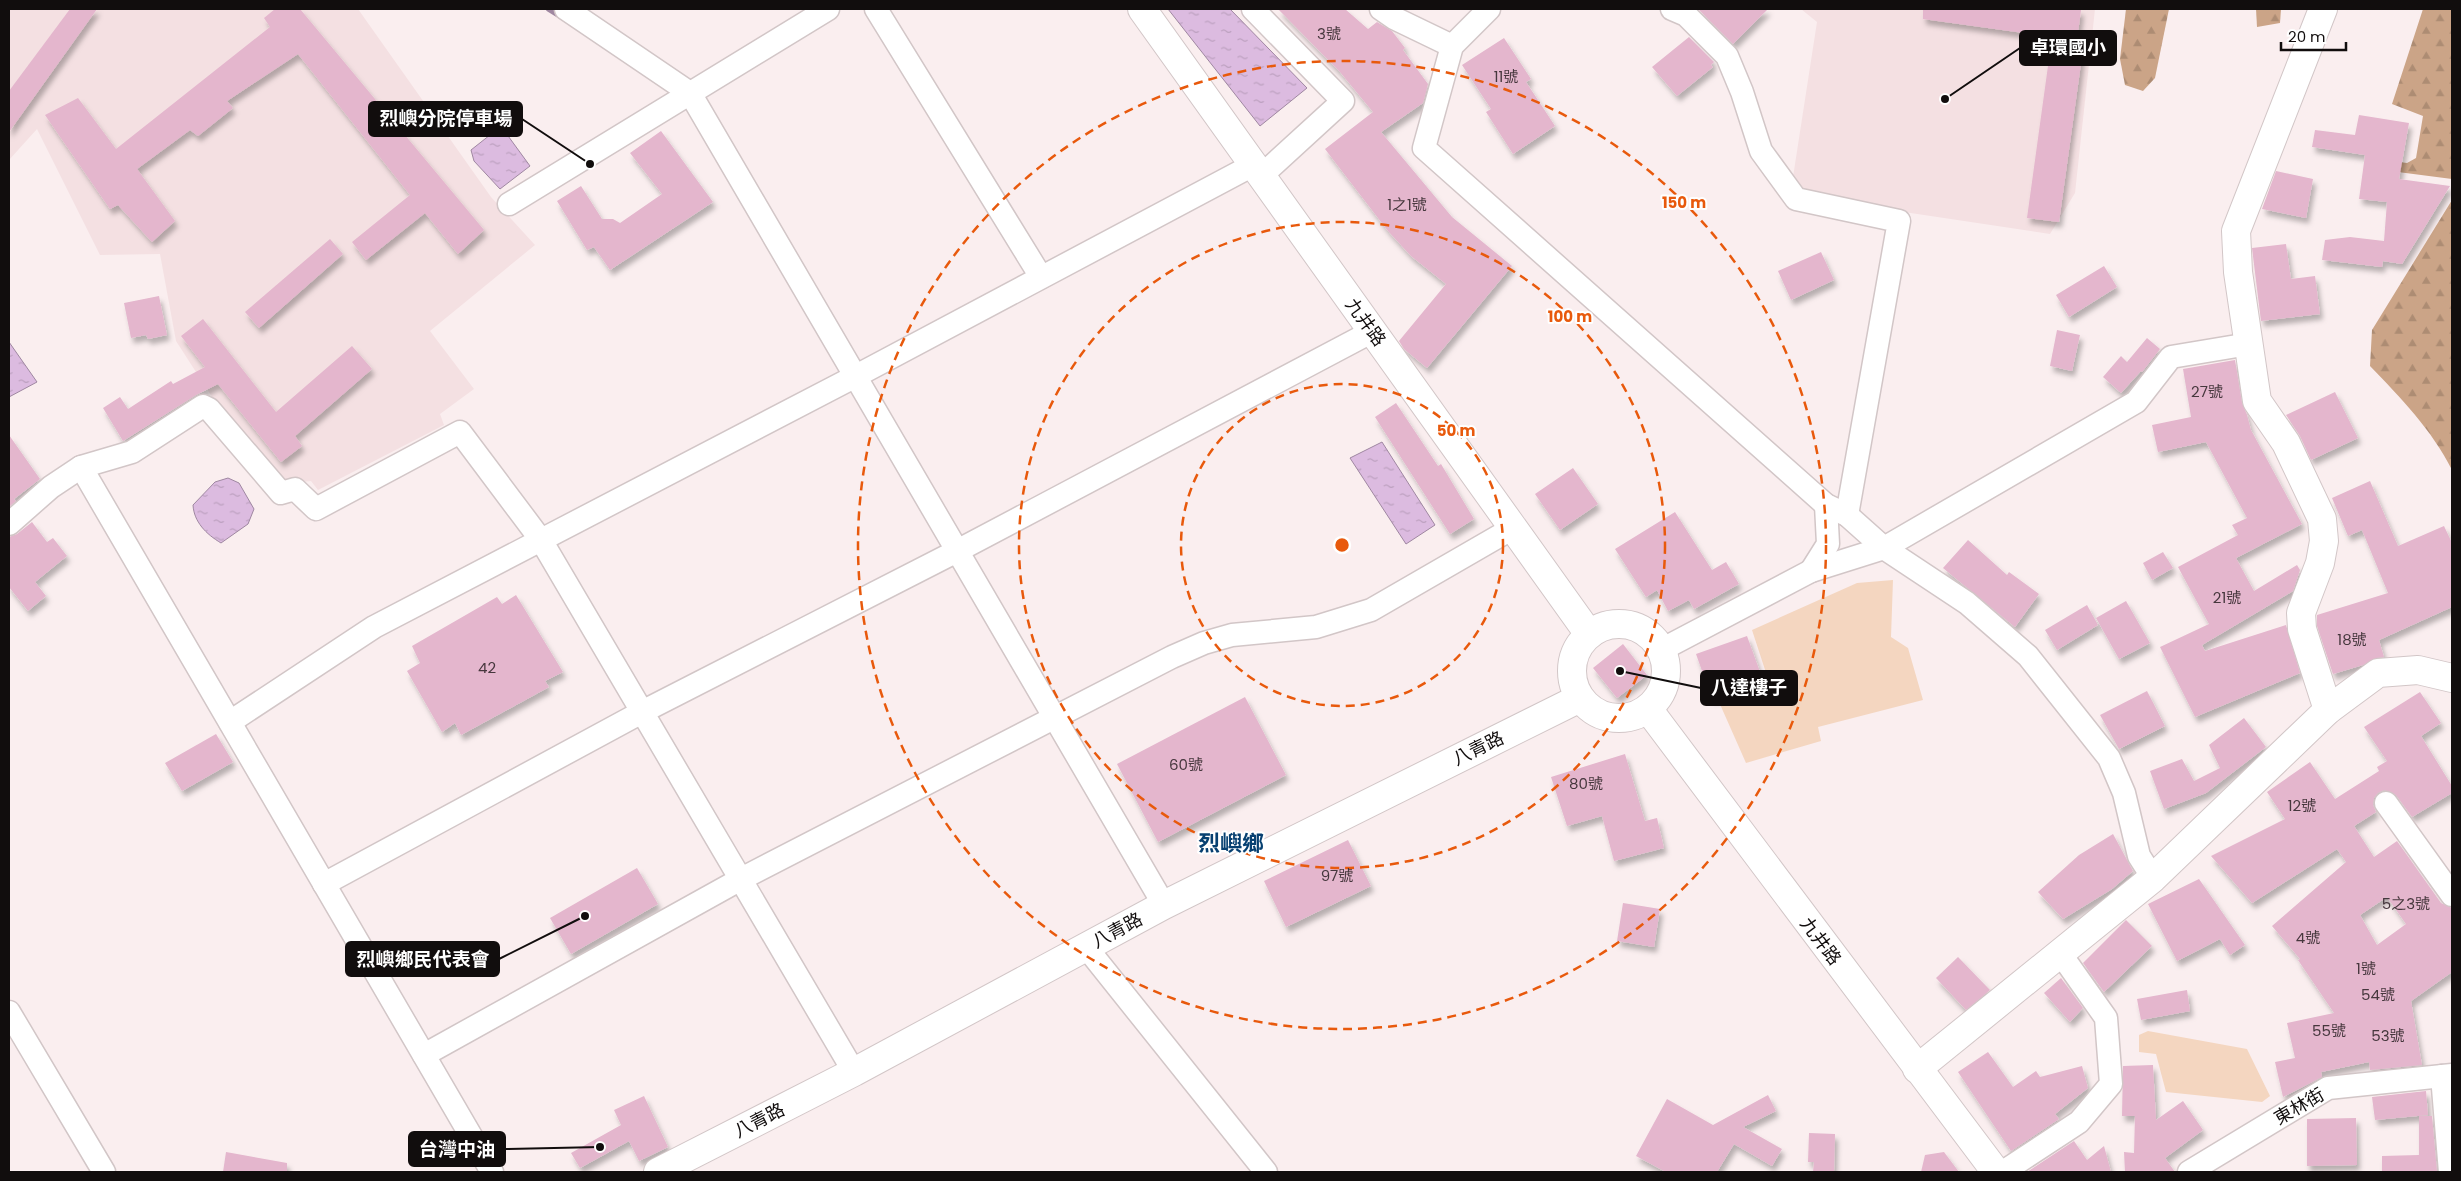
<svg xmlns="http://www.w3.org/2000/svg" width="2461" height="1181" viewBox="0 0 2461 1181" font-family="Poppins,'Noto Sans TC',sans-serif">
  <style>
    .built { fill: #f4e0e2 }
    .green { fill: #f4d6c0 }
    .forest { fill: url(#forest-firs) }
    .water { fill: url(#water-ripples); stroke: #9f87a1 }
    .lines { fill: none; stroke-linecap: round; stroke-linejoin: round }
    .stream { stroke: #9f87a1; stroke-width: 6 }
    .building { fill: #e4b6cd; fill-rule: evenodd; filter: url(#shadow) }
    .street-casing { stroke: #d2c6c7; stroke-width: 25 }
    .secondary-casing { stroke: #d2c6c7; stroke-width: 30 }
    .street { stroke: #fff; stroke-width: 22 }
    .secondary { stroke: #fff; stroke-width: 28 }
    .ring { fill: none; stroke: #e8590c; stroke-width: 2.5; stroke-dasharray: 9 6 }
    .labels { text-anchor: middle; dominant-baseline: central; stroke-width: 4; stroke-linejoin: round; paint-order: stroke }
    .number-label { font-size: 15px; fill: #46373d }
    .street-label { font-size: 18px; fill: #110d0d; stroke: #fff }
    .district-label { font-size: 22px; font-weight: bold; fill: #074071; stroke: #fff }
    .centre { fill: #e8590c; stroke: #fff; stroke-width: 2.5 }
    .ring-label { font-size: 15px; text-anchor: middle; font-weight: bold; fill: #e8590c; stroke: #fff; stroke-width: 4; stroke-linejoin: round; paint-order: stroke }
    .leader { fill: none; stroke: #110d0d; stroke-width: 2 }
    .callout-dot { fill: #110d0d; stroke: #fff; stroke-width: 2 }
    .callout { fill: #110d0d; stroke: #110d0d; stroke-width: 2 }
    .callout-label { font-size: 19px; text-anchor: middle; font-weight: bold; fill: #fff }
  </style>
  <defs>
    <pattern id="forest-firs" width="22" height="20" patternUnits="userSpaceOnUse" patternTransform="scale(1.25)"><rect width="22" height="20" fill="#cba487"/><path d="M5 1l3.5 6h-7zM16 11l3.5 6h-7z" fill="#ad8c73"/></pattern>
    <pattern id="water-ripples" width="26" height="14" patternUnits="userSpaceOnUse" patternTransform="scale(1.25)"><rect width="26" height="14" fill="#dcbbe0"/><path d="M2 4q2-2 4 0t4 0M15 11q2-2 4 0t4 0" fill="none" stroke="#bca0bf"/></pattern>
    <filter id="shadow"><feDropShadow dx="3" dy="5.5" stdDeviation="2.5" flood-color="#0004"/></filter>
  </defs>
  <rect width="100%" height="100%" fill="#faeeef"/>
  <g class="built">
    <polygon points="9,9 358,9 491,197 535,245 430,331 474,389 440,414 444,425 318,490 311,481 285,484 216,403 176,341 160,254 100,255 37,129 9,160"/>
    <polygon points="1801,9 2095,9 2075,193 2050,234 1804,197 1793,177 1817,22"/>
  </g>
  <g class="green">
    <polygon points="1893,580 1891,637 1908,648 1923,700 1818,727 1821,741 1746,763 1719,702 1769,682 1752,630 1857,583"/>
    <polygon points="2148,1031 2247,1049 2270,1096 2262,1102 2166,1092 2156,1054 2139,1052 2139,1035"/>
  </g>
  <g class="forest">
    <polygon points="2126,9 2169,9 2155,78 2143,91 2125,85 2120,59"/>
    <polygon points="2256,9 2281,9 2280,23 2257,27"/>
    <polygon points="2423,9 2452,9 2452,179 2367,168 2369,158 2407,163 2416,158 2423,116 2392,104"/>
    <path d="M2452,200V470C2432,430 2401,398 2370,366L2372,330Z"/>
  </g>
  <g class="water">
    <polygon points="1168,9 1230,9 1307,88 1260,126"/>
    <polygon points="503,129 530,166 500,189 474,161 471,150 495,131"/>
    <polygon points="9,342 37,382 9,397"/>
    <polygon points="1382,442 1435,525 1406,544 1350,458"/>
    <path d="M228,478L239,483L254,509L248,524L221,543C206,534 194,522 193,505L215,482Z"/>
  </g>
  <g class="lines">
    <polyline class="stream" points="549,9 562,17"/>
  </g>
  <g class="building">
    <polygon points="70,9 97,9 9,132 9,91"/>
    <polygon points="275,9 300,9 484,230 458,254 425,213 366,260 352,242 410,195 298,54 227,101 233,108 198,136 190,130 137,169 175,221 152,242 118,205 110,209 45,115 78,98 116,149 270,27 264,18"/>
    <polygon points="1278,9 1345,9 1368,29 1377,22 1392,31 1405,48 1403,50 1428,84 1423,103 1381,132 1452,217 1512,266 1427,368 1404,349 1399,341 1446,284 1411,256 1388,231 1325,149 1373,112 1340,72"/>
    <polygon points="1698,9 1768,9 1733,44"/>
    <polygon points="1923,9 2081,10 2076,48 2083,49 2059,222 2027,218 2052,37 1923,19"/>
    <polygon points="1689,37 1714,62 1711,65 1713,67 1677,96 1652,67"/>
    <polygon points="1504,38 1531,79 1526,82 1555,126 1513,154 1486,112 1491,109 1462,65"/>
    <polygon points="2359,115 2409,123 2399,179 2450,186 2402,264 2383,261 2382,267 2322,260 2325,240 2350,237 2384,241 2387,202 2359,199 2365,155 2312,147 2315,130 2355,135"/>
    <polygon points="661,131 713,202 610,270 594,247 587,250 557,201 581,186 602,219 613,219 620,223 662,194 630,153"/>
    <polygon points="2276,171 2313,179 2306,218 2262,209"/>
    <polygon points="330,239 343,254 259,328 245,312"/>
    <polygon points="2286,244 2291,279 2315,276 2320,314 2261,321 2252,248"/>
    <polygon points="1821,252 1834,280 1791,300 1778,271"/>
    <polygon points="2104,266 2117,287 2069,317 2056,295"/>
    <polygon points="159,296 167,335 148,339 146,335 131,338 124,303"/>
    <polygon points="203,319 276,412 352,346 372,369 295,436 302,446 281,462 218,384 196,395 123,441 103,408 120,397 128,409 171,381 173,384 205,367 181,336"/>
    <polygon points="2057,330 2080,335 2072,371 2050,366"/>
    <polygon points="2147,338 2160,349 2142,372 2141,371 2121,393 2103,377 2121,356 2127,362"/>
    <polygon points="2235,360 2242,403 2247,415 2251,430 2302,524 2236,558 2254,591 2297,565 2300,570 2293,591 2202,645 2205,651 2286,625 2300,673 2195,717 2160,647 2209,624 2178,567 2238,535 2232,525 2247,518 2206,442 2158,452 2152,425 2191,417 2183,369"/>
    <polygon points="2335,392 2358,438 2311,460 2300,436 2286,415"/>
    <polygon points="1396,403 1438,466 1441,464 1474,519 1450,534 1375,417"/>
    <polygon points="9,435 40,479 14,499 16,501 9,507"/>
    <polygon points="1573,468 1598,504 1560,530 1535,494"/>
    <polygon points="2370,481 2398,546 2444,526 2452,543 2452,607 2379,640 2384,657 2376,658 2363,665 2333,674 2317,626 2317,615 2388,593 2362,530 2348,536 2332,498"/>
    <polygon points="1675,512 1712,570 1726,562 1739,584 1694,609 1689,600 1668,611 1657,590 1646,597 1615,549"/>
    <polygon points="32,522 47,542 53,538 67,556 35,582 46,596 28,611 9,587 9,537 17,534"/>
    <polygon points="1968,540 2007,575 2009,572 2039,594 2015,627 1943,568"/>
    <polygon points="2163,552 2173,568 2152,580 2143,563"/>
    <polygon points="516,595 563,672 545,681 549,687 461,735 455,723 442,732 407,671 420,663 412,646 497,597 502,604"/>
    <polygon points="2126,601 2150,643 2119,659 2096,618"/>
    <polygon points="2087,605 2098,625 2057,650 2045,630"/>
    <polygon points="1747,636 1763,680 1712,699 1696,654"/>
    <polygon points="1623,644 1647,675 1617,698 1593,668"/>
    <polygon points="2147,691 2165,726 2119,749 2100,715"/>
    <path d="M2420,692L2441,723L2421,736L2452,786V793L2412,817L2396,795L2384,790L2378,793L2374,798L2373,805L2376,812L2354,826L2374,857L2397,841L2441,903L2452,908V972L2411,1001L2422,1065L2370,1070L2369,1062L2321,1072L2322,1077L2283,1097L2275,1062L2295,1058L2287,1023L2334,1013L2298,960L2300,959L2272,926L2346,862L2337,849L2252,903L2211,856L2285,819L2267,792L2310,762L2335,799L2379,771L2377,767L2387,761L2364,727ZM2387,897L2406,924L2377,945L2360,915Z"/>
    <polygon points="1245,697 1286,775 1158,842 1117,764"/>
    <polygon points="2244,718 2266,747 2206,793 2164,809 2150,771 2182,759 2194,781 2220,768 2209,745"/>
    <polygon points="216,734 233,762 182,791 165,763"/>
    <polygon points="1625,754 1645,821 1657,818 1664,848 1614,861 1602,816 1567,826 1551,777"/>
    <polygon points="2113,834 2133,871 2112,889 2063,919 2038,892 2079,855"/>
    <polygon points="1348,840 1371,886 1286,927 1264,881"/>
    <polygon points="637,868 658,904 571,954 550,918"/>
    <polygon points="2199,879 2245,945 2230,955 2220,939 2177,961 2148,904"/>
    <polygon points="1623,903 1660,909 1654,947 1617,941"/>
    <polygon points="2126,920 2152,946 2104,992 2083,963"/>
    <polygon points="1958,957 1990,990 1966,1010 1936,978"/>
    <polygon points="2061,978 2083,1008 2070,1022 2044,993"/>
    <polygon points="2187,990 2190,1011 2141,1020 2137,999"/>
    <polygon points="1988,1052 2013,1087 2036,1071 2040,1077 2082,1066 2088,1088 2055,1114 2059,1119 2011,1151 1958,1072"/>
    <polygon points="2153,1065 2156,1120 2183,1101 2203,1130 2165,1158 2175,1172 2125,1172 2124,1152 2134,1153 2135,1116 2122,1116 2123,1066"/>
    <polygon points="2426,1091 2428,1115 2375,1120 2372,1097"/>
    <polygon points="1768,1095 1776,1111 1743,1127 1782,1149 1772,1166 1734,1144 1717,1172 1666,1172 1636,1156 1667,1099 1713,1125"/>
    <polygon points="644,1096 668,1147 639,1161 629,1141 580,1168 571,1153 621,1125 614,1110"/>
    <polygon points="2419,1116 2432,1116 2437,1172 2382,1172 2382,1156 2419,1155"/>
    <polygon points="2356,1118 2357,1165 2307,1166 2307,1119"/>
    <polygon points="1809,1133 1835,1134 1834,1172 1813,1172 1814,1162 1808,1162"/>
    <polygon points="2074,1141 2087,1160 2104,1146 2111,1172 2027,1172"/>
    <polygon points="226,1152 287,1163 287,1172 223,1172"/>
    <polygon points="1944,1152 1959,1172 1921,1172 1925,1155"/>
  </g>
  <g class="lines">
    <defs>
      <g id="street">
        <polyline points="566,9 690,93 1164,905"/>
        <polyline points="876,9 1041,277"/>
        <polyline points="1253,9 1343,101 1261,176"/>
        <polyline points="1381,9 1394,18 1452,46"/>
        <polyline points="1489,9 1452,46 1424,148 1826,505 1847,515 1884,548 2136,402 2171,357 2249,344"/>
        <polyline points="1672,9 1686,15 1727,56 1742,92 1761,151 1796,199 1899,221 1847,515"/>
        <polyline points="509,204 828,9"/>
        <polyline points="81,467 492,1172"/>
        <polyline points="9,524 51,487 81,467 132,452 203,406 209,409 281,493 295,489 316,509 460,432 541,540 854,1072"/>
        <polyline points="1811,571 1828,544 1826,505"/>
        <polyline points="1661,650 1811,571 1884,548 1967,603 2028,656 2109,758 2124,793 2139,856 2153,878"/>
        <polyline points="230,722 374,627 856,376 1253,165"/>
        <polyline points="2386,803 2452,895"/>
        <polyline points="324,884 642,712 957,551 1373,331"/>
        <polyline points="1086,947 1266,1172"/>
        <polyline points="9,1012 104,1172"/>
        <polyline points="424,1055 741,879 1172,657 1204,643 1232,635 1316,627 1371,610 1513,528"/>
        <polyline points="2442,1076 2450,1172"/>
        <polyline points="2003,1172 2079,1122 2111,1084 2106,1018 2060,953"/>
        <polyline points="2189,1172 2328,1088 2452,1075"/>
      </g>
      <g id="secondary">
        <polyline points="1142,9 1589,634"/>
        <polyline points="2323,9 2236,231 2238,272 2257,401 2286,443 2322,519 2324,541 2320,563 2301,613 2302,629 2328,710"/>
        <circle cx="1619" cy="671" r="47"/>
        <polyline points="1648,709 1996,1172"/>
        <polyline points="1917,1069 2153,878 2328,710 2378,673 2418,670 2452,678"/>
        <polyline points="658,1172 854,1072 1164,905 1580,698"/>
      </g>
    </defs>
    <use href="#street" class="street-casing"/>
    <use href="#secondary" class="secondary-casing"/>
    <use href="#street" class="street"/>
    <use href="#secondary" class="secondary"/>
  </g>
  <g class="ring">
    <circle cx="1342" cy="545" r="161"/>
    <circle cx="1342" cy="545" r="323"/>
    <circle cx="1342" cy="545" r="484"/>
  </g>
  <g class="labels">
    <g class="number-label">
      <text x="1329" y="33">3號</text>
      <text x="1506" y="76">11號</text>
      <text x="1407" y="204">1之1號</text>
      <text x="2207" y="391">27號</text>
      <text x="2227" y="597">21號</text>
      <text x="2352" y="639">18號</text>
      <text x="487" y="667">42</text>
      <text x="1186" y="764">60號</text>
      <text x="1586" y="783">80號</text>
      <text x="2302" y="805">12號</text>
      <text x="1337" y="875">97號</text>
      <text x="2406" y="903">5之3號</text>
      <text x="2308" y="937">4號</text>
      <text x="2366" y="968">1號</text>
      <text x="2378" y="994">54號</text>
      <text x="2329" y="1030">55號</text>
      <text x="2388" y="1035">53號</text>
    </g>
    <g class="street-label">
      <text transform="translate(1366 322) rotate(54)">九井路</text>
      <text transform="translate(1478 748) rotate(-26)">八青路</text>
      <text transform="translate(1117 930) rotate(-28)">八青路</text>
      <text transform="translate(1821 941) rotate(53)">九井路</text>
      <text transform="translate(2299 1106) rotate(-30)">東林街</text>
      <text transform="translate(759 1120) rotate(-27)">八青路</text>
    </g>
    <g class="district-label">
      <text x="1231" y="843">烈嶼鄉</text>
    </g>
  </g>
  <circle cx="1342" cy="545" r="8" class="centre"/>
  <g class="ring-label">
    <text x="1684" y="208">150 m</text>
    <text x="1570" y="322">100 m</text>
    <text x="1456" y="436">50 m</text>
  </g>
  <path class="leader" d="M1945 99L2020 48M590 164L522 119M1620 671L1701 688M585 916L499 959M600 1147L505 1149"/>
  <g class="callout-dot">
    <circle cx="1945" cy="99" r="5"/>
    <circle cx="590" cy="164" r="5"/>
    <circle cx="1620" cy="671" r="5"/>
    <circle cx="585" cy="916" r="5"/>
    <circle cx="600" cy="1147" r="5"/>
  </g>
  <g class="callout">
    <rect x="2020" y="31" width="96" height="34" rx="5"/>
    <rect x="369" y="102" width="153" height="34" rx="5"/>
    <rect x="1701" y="671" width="96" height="34" rx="5"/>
    <rect x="346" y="942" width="153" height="34" rx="5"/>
    <rect x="409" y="1132" width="96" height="34" rx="5"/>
  </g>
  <g class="callout-label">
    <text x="2068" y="54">卓環國小</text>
    <text x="446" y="125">烈嶼分院停車場</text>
    <text x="1749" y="694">八達樓子</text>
    <text x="423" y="966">烈嶼鄉民代表會</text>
    <text x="457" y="1156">台灣中油</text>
  </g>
  <rect width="2461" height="1181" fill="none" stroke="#110d0d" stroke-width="20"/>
  <path d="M2281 42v8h65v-8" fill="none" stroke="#110d0d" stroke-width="2.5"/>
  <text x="2288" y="42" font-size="15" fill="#110d0d" stroke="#ffffff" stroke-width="4" paint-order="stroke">20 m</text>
</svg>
